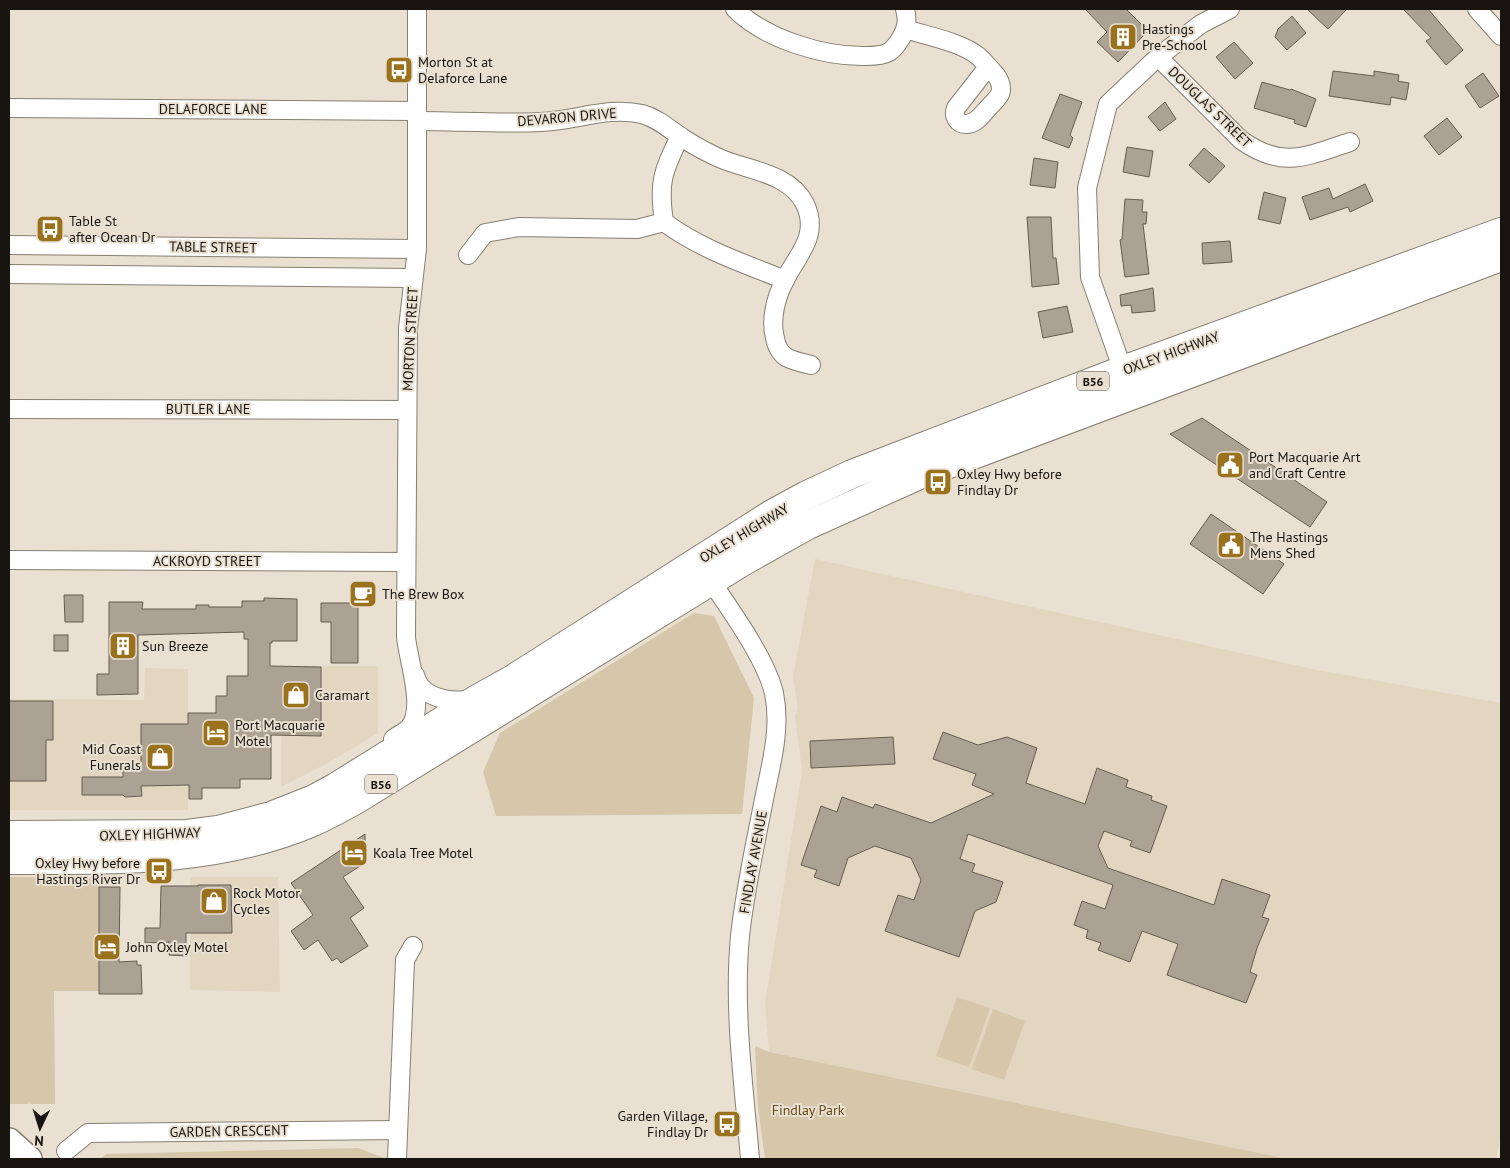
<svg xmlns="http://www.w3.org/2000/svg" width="1510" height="1168" viewBox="0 0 1510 1168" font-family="'PT Sans',sans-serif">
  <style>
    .built { fill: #e3d6c0 }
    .green { fill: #d6c6aa }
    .building { fill: #aba294; stroke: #655d50 }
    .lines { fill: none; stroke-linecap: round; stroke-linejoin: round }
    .street-casing { stroke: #877f72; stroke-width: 20 }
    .secondary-casing { stroke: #877f72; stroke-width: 28 }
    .primary-casing { stroke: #877f72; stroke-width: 30 }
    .street { stroke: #fff; stroke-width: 18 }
    .secondary { stroke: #fff; stroke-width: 25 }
    .primary { stroke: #fff; stroke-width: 28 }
    .labels { text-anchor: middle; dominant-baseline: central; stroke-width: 4; stroke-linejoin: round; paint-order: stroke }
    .shield { fill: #e9e0d1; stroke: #57524a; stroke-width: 1 }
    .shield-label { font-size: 12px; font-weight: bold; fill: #181510 }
    .poi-label { font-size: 14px; fill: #181510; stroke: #e9e0d1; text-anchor: start }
    .street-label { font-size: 14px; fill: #181510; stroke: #e9e0d1 }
    .park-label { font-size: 14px; fill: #674c19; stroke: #e9e0d1 }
  </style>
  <rect width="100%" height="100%" fill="#e9e0d1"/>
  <g class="built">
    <polygon points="815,559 1317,670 1501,703 1501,1133 1496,1159 1288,1159 769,1052 765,1004 802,771 795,716 798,708 793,676"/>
    <polygon points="9,588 10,699 144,700 145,668 188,669 188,810 9,810"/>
    <polygon points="282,666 378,666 378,733 328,763 281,787"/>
    <polygon points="190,877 278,877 280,992 190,990"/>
  </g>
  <g class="green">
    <polygon points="694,613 714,616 754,698 742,814 496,816 483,772 500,733"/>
    <polygon points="10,877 100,878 100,991 54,991 55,1104 10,1104"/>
    <polygon points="957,997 990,1008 969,1067 936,1056"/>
    <polygon points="993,1009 1025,1021 1004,1080 972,1069"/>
    <polygon points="755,1046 769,1052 1288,1159 765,1159 758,1107"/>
    <polygon points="358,1148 387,1159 100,1159 106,1154"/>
  </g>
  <g class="building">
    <polygon points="1085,9 1126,9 1148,31 1118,62 1097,42 1107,32"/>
    <polygon points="1307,9 1347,9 1328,29"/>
    <polygon points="1403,9 1428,9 1463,50 1446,65 1426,41 1431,38"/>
    <polygon points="1292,16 1306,33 1287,50 1275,37 1278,29"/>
    <polygon points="1234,42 1253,63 1235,79 1216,57"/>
    <polygon points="1333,71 1374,76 1374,71 1399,75 1398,81 1409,83 1406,100 1391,97 1390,105 1329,96"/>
    <polygon points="1483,73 1499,96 1480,108 1465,86"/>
    <polygon points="1262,82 1290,90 1291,89 1316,99 1306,127 1294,123 1295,120 1254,108"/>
    <polygon points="1060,94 1082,102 1070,135 1073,138 1069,148 1042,138"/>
    <polygon points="1165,102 1176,119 1160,131 1148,117"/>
    <polygon points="1447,118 1462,137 1439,155 1424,136"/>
    <polygon points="1127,147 1153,151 1149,177 1123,172"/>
    <polygon points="1204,148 1225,166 1209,183 1189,165"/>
    <polygon points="1034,158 1058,162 1055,188 1030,185"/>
    <polygon points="1365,184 1373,201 1350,212 1348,207 1310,220 1302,197 1329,188 1333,199"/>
    <polygon points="1264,192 1286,198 1280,224 1258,219"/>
    <polygon points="1125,199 1143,200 1142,212 1147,212 1146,224 1143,224 1149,274 1125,277 1120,240 1122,239"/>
    <polygon points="1027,217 1051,217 1053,258 1056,258 1059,284 1032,287"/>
    <polygon points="1230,241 1232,262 1203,264 1202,243"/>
    <polygon points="1153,288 1155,311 1132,313 1131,305 1121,306 1120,295"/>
    <polygon points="1067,306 1073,332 1043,338 1038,312"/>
    <polygon points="1202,418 1327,502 1310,527 1170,434"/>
    <polygon points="1211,514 1284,564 1263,594 1190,544"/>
    <polygon points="64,595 83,595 83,622 65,622"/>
    <polygon points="264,598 297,599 297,641 272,641 272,643 270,643 270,666 321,667 321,736 271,735 271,779 240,779 240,788 202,788 202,799 189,799 189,785 141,786 142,796 125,797 123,795 82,795 82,777 123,777 123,763 141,763 141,724 188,724 188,713 216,713 216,696 227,696 227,676 248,676 248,639 244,639 244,632 138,635 138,694 97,695 97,674 109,674 109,602 143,602 142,609 196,609 196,605 209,605 209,607 242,607 242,601 264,601"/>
    <polygon points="321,603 358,603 358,663 331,663 331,622 321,622"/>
    <rect x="54" y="635" width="14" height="16"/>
    <polygon points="9,701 53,701 53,740 46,740 46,781 9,781"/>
    <polygon points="943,732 978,745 1007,737 1037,748 1026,783 1085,804 1097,768 1128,780 1126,787 1152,796 1151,800 1167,806 1150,853 1130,846 1132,841 1104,831 1098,846 1108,868 1214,905 1222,879 1270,895 1262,917 1269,919 1257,948 1250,972 1257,975 1246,1003 1167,975 1178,944 1142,931 1130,962 1098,950 1101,943 1086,938 1088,930 1074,925 1082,901 1105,909 1113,885 968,834 960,859 975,864 972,872 1003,882 996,902 975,911 959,957 885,931 898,895 914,900 921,880 911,858 875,846 848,858 839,886 814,877 817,870 801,865 821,806 837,812 842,797 873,808 875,804 931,823 994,794 972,785 976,774 933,759"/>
    <polygon points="893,737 895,764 811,768 810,741"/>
    <polygon points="365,834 365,863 343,877 364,908 350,918 368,946 341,963 337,958 332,961 318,940 304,950 291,931 313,915 291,883"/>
    <polygon points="198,885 231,885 232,933 186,933 186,956 169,955 169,942 145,943 145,928 160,928 161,886 198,886"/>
    <polygon points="99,887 120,887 119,962 137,961 137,965 141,965 142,994 99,994"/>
  </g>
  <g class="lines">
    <defs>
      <g id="street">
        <path d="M735,9C765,39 824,57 866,56C873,56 882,56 889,52C894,49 898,43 901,38C907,28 908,20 905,9"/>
        <polyline points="1477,9 1501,36"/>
        <path d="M906,29C927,36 961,42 978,56C984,61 989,68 994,73C999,78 1003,87 1000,94C998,98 993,103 990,106C983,113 977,124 966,124C957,124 953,116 956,108L988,67"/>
        <path d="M1158,57L1241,140C1283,170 1307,156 1350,142"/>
        <polyline points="9,108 417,111"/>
        <path d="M417,121C458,121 500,124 541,122C575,121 608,106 642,114C657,118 668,128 681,137C695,146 709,154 724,160C752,171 790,174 805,204C820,236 797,255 785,280C776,297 770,319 775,338C776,345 780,353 786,357C793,361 803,363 811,365"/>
        <path d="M680,136C663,172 658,181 664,222C700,249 743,263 785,280"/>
        <polyline points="9,245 417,249"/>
        <polyline points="468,255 485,233 519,227 637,229 664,222"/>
        <polyline points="9,274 413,278"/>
        <polyline points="1126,379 1090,277 1087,188 1108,104 1158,57 1201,24 1230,9"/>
        <polyline points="9,409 406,410"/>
        <polyline points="9,560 406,562"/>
        <path d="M711,581C731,611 766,659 774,693C781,727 772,761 765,794C756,841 745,889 740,936C733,1010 744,1086 750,1159"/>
        <path d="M415,675C416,679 418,683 420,686C433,701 456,702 473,699"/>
        <path d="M393,739C398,735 405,732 409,728C426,709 408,660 406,637L408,328L417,249V9"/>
        <polyline points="66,1151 88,1133 398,1130"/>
        <polyline points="397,1159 405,960 413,946"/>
      </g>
      <polyline id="secondary" points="9,1141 29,1159"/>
      <g id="primary">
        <polyline points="9,835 187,834 218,830 271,816 314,799 336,787 479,698 513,679 772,514 807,495 852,474 1123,370 1501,232"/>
        <path d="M9,860C111,860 218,863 313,822C328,815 343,807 357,799L742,562L808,525L917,476L1501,257"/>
      </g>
    </defs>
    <use href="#street" class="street-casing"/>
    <use href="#secondary" class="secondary-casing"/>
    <use href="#primary" class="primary-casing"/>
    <use href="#street" class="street"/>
    <use href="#secondary" class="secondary"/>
    <use href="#primary" class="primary"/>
  </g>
  <defs>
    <symbol id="building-square" viewBox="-11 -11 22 22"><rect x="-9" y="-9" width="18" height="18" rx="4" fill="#9a721e" stroke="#e9e0d1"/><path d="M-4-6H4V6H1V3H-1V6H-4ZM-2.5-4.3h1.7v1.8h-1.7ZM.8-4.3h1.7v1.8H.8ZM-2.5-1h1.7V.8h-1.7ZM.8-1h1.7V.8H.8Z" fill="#fff"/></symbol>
    <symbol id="bus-square" viewBox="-11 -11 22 22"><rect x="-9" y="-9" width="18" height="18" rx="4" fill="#9a721e" stroke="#e9e0d1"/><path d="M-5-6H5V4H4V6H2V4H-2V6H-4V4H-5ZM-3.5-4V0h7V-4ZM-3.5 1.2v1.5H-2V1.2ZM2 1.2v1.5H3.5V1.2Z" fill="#fff"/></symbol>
    <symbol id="civic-square" viewBox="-11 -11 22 22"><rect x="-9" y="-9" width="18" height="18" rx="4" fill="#9a721e" stroke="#e9e0d1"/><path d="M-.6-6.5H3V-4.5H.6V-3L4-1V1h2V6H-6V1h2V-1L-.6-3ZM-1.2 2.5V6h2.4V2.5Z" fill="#fff"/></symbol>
    <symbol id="cafe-square" viewBox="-11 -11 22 22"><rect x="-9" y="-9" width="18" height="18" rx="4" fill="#9a721e" stroke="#e9e0d1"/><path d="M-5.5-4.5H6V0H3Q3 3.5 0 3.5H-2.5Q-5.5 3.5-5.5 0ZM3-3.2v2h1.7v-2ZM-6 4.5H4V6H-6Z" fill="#fff"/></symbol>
    <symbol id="shop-square" viewBox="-11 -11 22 22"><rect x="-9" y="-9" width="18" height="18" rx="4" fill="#9a721e" stroke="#e9e0d1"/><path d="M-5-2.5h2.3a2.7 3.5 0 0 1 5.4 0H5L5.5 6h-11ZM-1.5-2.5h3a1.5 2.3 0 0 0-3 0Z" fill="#fff"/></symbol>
    <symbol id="hotel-square" viewBox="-11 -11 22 22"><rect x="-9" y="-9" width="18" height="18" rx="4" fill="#9a721e" stroke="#e9e0d1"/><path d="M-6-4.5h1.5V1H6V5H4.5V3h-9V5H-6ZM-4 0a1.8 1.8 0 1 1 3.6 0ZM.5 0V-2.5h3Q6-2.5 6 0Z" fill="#fff"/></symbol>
  </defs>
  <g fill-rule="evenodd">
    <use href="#building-square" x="1107" y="21" width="32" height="32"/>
    <use href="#bus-square" x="383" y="54" width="32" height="32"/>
    <use href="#bus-square" x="34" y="213" width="32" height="32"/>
    <use href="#civic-square" x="1214" y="449" width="32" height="32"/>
    <use href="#bus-square" x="922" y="466" width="32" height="32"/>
    <use href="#civic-square" x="1215" y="529" width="32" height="32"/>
    <use href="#cafe-square" x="347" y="578" width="32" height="32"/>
    <use href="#building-square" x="107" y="630" width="32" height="32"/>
    <use href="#shop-square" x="280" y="679" width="32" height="32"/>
    <use href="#hotel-square" x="200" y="717" width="32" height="32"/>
    <use href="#shop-square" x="144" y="741" width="32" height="32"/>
    <use href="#hotel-square" x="338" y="837" width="32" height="32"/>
    <use href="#bus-square" x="143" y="855" width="32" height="32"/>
    <use href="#shop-square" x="198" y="885" width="32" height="32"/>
    <use href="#hotel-square" x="91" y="931" width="32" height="32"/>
    <use href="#bus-square" x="711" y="1108" width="32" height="32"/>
  </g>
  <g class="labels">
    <g class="shield">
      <rect x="1077" y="371.5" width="32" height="19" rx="4"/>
      <rect x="365" y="774.5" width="32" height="19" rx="4"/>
    </g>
    <g class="shield-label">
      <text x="1093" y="381">B56</text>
      <text x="381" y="784">B56</text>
    </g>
    <g class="poi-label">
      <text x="1142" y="29">Hastings<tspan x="1142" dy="16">Pre-School</tspan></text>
      <text x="418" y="62">Morton St at<tspan x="418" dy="16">Delaforce Lane</tspan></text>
      <text x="69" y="221">Table St<tspan x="69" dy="16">after Ocean Dr</tspan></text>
      <text x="1249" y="457">Port Macquarie Art<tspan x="1249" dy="16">and Craft Centre</tspan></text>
      <text x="957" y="474">Oxley Hwy before<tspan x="957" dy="16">Findlay Dr</tspan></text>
      <text x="1250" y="537">The Hastings<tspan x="1250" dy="16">Mens Shed</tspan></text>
      <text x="382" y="594">The Brew Box</text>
      <text x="142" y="646">Sun Breeze</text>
      <text x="315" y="695">Caramart</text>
      <text x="235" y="725">Port Macquarie<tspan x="235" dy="16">Motel</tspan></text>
      <text x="141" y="749" text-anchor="end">Mid Coast<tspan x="141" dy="16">Funerals</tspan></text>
      <text x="373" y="853">Koala Tree Motel</text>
      <text x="140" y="863" text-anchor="end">Oxley Hwy before<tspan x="140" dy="16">Hastings River Dr</tspan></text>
      <text x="233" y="893">Rock Motor<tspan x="233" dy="16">Cycles</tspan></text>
      <text x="126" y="947">John Oxley Motel</text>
      <text x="708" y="1116" text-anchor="end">Garden Village,<tspan x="708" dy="16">Findlay Dr</tspan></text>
    </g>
    <g class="street-label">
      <text transform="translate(1210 107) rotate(44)">DOUGLAS STREET</text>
      <text x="213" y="109">DELAFORCE LANE</text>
      <text transform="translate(567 117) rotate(-5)">DEVARON DRIVE</text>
      <text transform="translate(213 247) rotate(1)">TABLE STREET</text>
      <text transform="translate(410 339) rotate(-87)">MORTON STREET</text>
      <text transform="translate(1171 353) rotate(-20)">OXLEY HIGHWAY</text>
      <text x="208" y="409">BUTLER LANE</text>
      <text transform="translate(744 533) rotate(-31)">OXLEY HIGHWAY</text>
      <text x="207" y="561">ACKROYD STREET</text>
      <text transform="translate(150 834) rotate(-2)">OXLEY HIGHWAY</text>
      <text transform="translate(753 862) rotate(-80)">FINDLAY AVENUE</text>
      <text transform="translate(229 1131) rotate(-1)">GARDEN CRESCENT</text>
    </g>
    <g class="park-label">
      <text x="808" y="1110">Findlay Park</text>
    </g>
  </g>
  <rect width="1510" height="1168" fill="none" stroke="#181510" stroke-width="20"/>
  <g transform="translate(40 1128) rotate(184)" stroke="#e9e0d1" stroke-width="4" paint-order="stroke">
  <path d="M0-4L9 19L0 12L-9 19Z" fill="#181510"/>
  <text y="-8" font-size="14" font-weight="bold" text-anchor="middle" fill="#181510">N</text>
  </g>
</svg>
